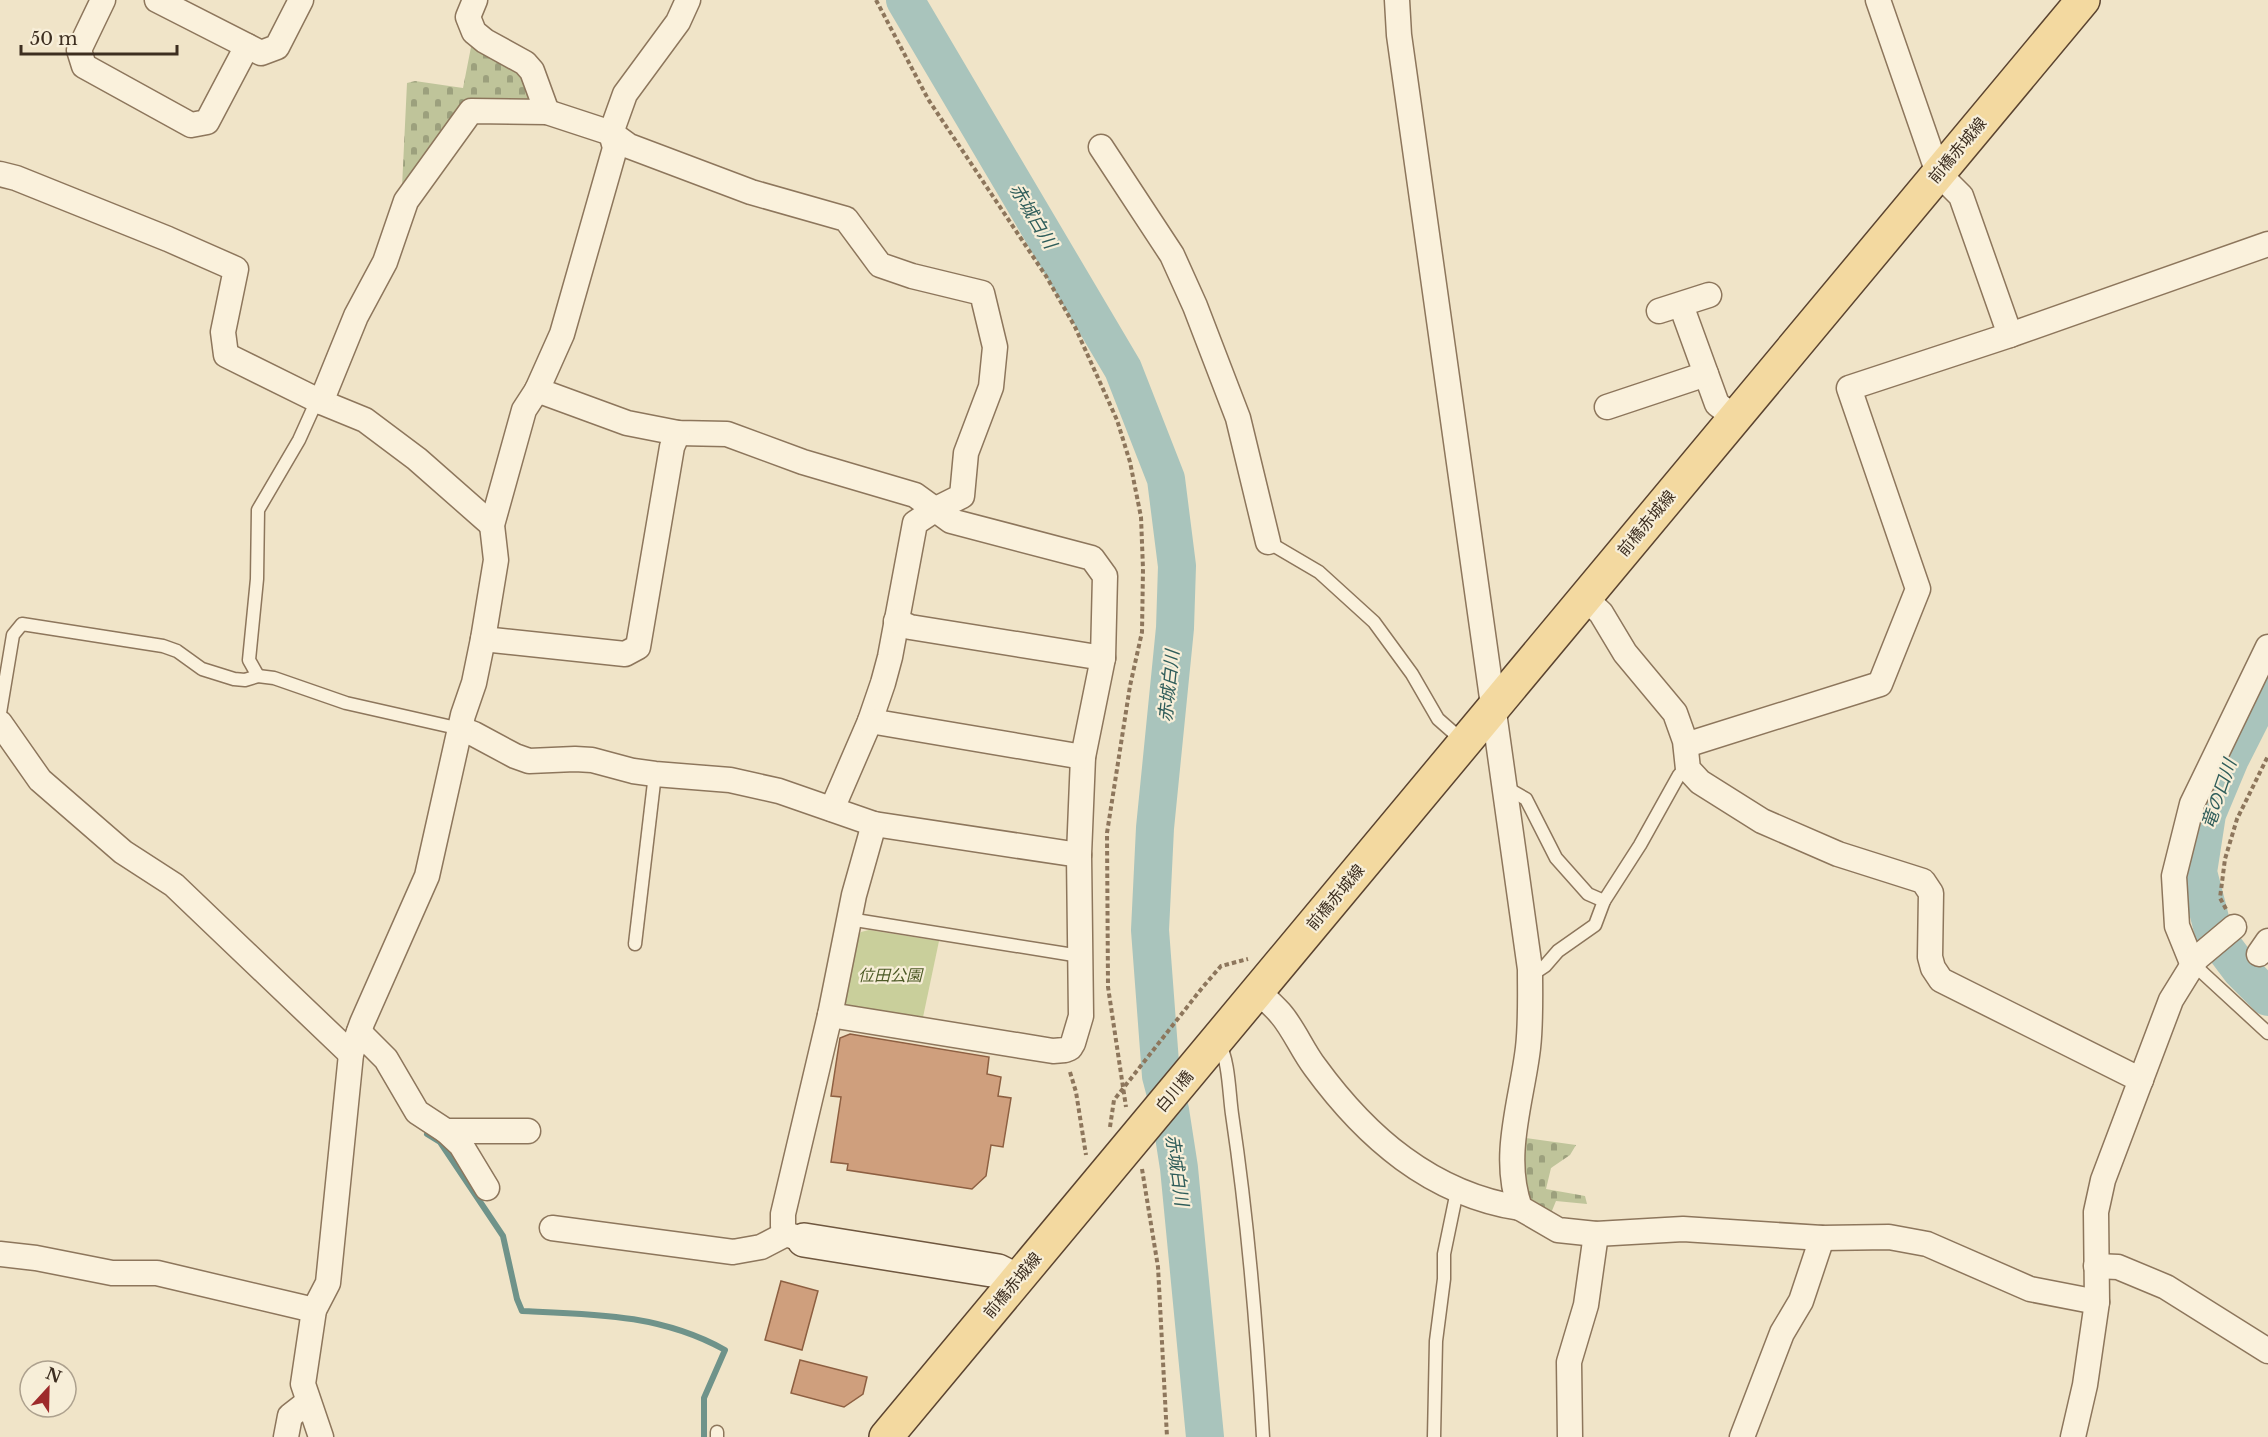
<svg xmlns="http://www.w3.org/2000/svg" width="2268" height="1437" viewBox="0 0 2268 1437" font-family="'Libre Baskerville','Noto Sans JP',serif">
  <style>
    .cemetery { fill: url(#cemetery-stones) }
    .green { fill: #c9cf9b }
    .lines { fill: none; stroke-linecap: round; stroke-linejoin: round }
    .stream { stroke: #6f938a; stroke-width: 6 }
    .river { stroke: #a9c4bc; stroke-width: 38 }
    .building { fill: #cf9f7d; stroke: #8d5f41; stroke-width: 1.5 }
    .lane-casing { stroke: #8d765c; stroke-width: 15 }
    .street-casing { stroke: #8d765c; stroke-width: 27 }
    .secondary-casing { stroke: #6f573f; stroke-width: 36 }
    .primary-casing { stroke: #5b4430; stroke-width: 36 }
    .path { stroke: #8d765c; stroke-width: 4; stroke-dasharray: 4.5 3; stroke-linecap: butt }
    .lane { stroke: #faf1dc; stroke-width: 12 }
    .street { stroke: #faf1dc; stroke-width: 24 }
    .secondary { stroke: #faf1dc; stroke-width: 33 }
    .primary { stroke: #f3d9a0; stroke-width: 33 }
    .labels { text-anchor: middle; dominant-baseline: central; stroke-width: 4.5; stroke-linejoin: round; paint-order: stroke }
    .street-label { font-size: 16px; fill: #3d2e20; stroke: #f7eed8 }
    .park-label { font-size: 16px; font-style: italic; fill: #4d5a26; stroke: #f7eed8 }
    .water-label { font-size: 18px; font-style: italic; fill: #2f5d5a; stroke: #f7eed8 }
  </style>
  <defs>
    <pattern id="cemetery-stones" width="16" height="16" patternUnits="userSpaceOnUse" patternTransform="scale(1.5)"><rect width="16" height="16" fill="#bfc49a"/><path d="M2 7V4a2 2 0 0 1 4 0v3zM10 15v-3a2 2 0 0 1 4 0v3z" fill="#9ca07d"/></pattern>
  </defs>
  <rect width="100%" height="100%" fill="#f0e4c8"/>
  <g class="cemetery">
    <polygon points="472,42 516,66 540,109 466,107 402,187 407,83 415,81 463,88"/>
    <polygon points="1518,1137 1576,1145 1570,1155 1551,1168 1546,1189 1585,1196 1587,1204 1556,1201 1549,1218 1525,1198"/>
  </g>
  <polygon class="green" points="869,930 939,941 922,1022 854,1010 847,1006 843,998 857,938 861,932"/>
  <g class="lines">
    <path class="stream" d="M427,1134L440,1142L503,1236L517,1299L522,1311C593,1314 661,1314 725,1350L704,1398V1437"/>
    <g class="river">
      <polyline points="905,0 1123,369 1166,479 1177,566 1175,628 1155,828 1150,930 1161,1076 1170,1110 1179,1168 1205,1437"/>
      <polyline points="2268,684 2230,759 2207,814 2198,872 2214,934 2241,970 2268,997"/>
    </g>
  </g>
  <g class="building">
    <polygon points="850,1034 989,1057 987,1074 1001,1077 998,1096 1011,1098 1003,1147 991,1145 986,1176 972,1189 847,1170 848,1164 831,1162 841,1097 831,1096 840,1038"/>
    <polygon points="781,1281 818,1291 802,1350 765,1340"/>
    <polygon points="800,1360 867,1377 863,1394 844,1407 791,1393"/>
  </g>
  <g class="lines">
    <defs>
      <g id="lane">
        <polyline points="1268,542 1319,572 1374,622 1412,674 1438,719 1463,741"/>
        <polyline points="258,676 249,660 257,579 258,510 299,440 317,400"/>
        <polyline points="0,713 13,635 22,624 163,646 177,651 202,669 234,679 245,680 258,676 274,678 346,703 461,729"/>
        <polyline points="1505,787 1526,799 1556,858 1588,894 1604,901"/>
        <polyline points="849,919 1080,956"/>
        <polyline points="635,944 655,774"/>
        <polyline points="2192,963 2268,1033"/>
        <polyline points="1530,976 1545,966 1558,951 1595,925 1604,901 1640,845 1679,775 1688,766"/>
        <path d="M1219,1043C1229,1061 1229,1093 1232,1114C1248,1221 1257,1329 1263,1437"/>
        <polyline points="717,1432 717,1437"/>
        <polyline points="1434,1437 1436,1341 1444,1279 1444,1254 1457,1191"/>
      </g>
      <g id="street">
        <polyline points="103,0 79,50 84,66 191,125 207,122 247,46"/>
        <polyline points="157,0 261,53 277,47 301,0"/>
        <polyline points="475,0 468,17 474,32 485,41 525,63 532,71 547,112"/>
        <path d="M1397,0L1399,35L1530,969C1530,995 1531,1022 1528,1048C1522,1100 1501,1156 1520,1208L1558,1230L1596,1234L1683,1229L1822,1238L1889,1237L1927,1244L2030,1289L2097,1302"/>
        <polyline points="1878,0 1938,173 1961,196 2010,335 2268,244"/>
        <polyline points="1101,147 1172,255 1195,306 1238,418 1268,542"/>
        <polyline points="0,174 16,178 168,239 236,269 223,332 226,355 321,402 365,420 417,459 492,525"/>
        <polyline points="1681,305 1717,404 1734,417"/>
        <polyline points="1659,311 1709,295"/>
        <polyline points="537,390 627,423 678,433 727,434 803,462 915,495 951,521 1092,558 1105,576 1103,658 1083,757 1079,855"/>
        <polyline points="321,402 356,316 385,262 406,201 471,111 547,112 611,133 629,146 751,192 846,219 880,265 912,276 982,293 995,347 991,387 966,453 962,496 936,509 915,523 890,657 883,683 870,721 832,809"/>
        <polyline points="1607,407 1706,374"/>
        <polyline points="1584,597 1601,613 1625,653 1675,713 1685,741 1688,769 1700,782 1762,821 1838,854 1923,881 1931,893 1930,957 1933,968 1941,980 2141,1080"/>
        <polyline points="896,621 910,627 1103,658"/>
        <polyline points="483,639 625,654 638,647 672,447 678,433"/>
        <polyline points="870,721 1083,757"/>
        <polyline points="0,723 40,780 123,852 174,885 351,1054"/>
        <polyline points="461,729 474,734 515,756 529,761 575,759 592,760 633,771 655,774 730,780 779,791 874,824 1079,855 1081,1016 1073,1043 1070,1048 1065,1050 1053,1051 830,1015"/>
        <polyline points="1686,745 1880,684 1918,589 1849,388 2010,335"/>
        <polyline points="2259,954 2268,941"/>
        <polyline points="2192,963 2177,926 2174,876 2192,804 2268,647"/>
        <path d="M1257,991C1265,998 1273,1005 1280,1013C1294,1029 1302,1050 1315,1067C1366,1137 1431,1194 1520,1208"/>
        <polyline points="359,1032 386,1059 417,1112 446,1131 528,1131"/>
        <polyline points="446,1131 461,1145 487,1188"/>
        <polyline points="552,1228 733,1252 761,1247 786,1234"/>
        <polyline points="804,1240 786,1234 783,1226 783,1214 830,1015 854,895 874,824"/>
        <polyline points="0,1254 36,1258 112,1273 157,1273 314,1310"/>
        <polyline points="2096,1266 2118,1267 2166,1287 2268,1351"/>
        <polyline points="286,1437 290,1416 308,1402"/>
        <polyline points="321,1437 303,1384 314,1310 328,1283 351,1054 362,1023 427,876 463,715 474,683 483,639 496,560 492,525 524,410 537,390 562,334 615,148 611,133 625,94 678,22 688,0"/>
        <polyline points="1570,1437 1569,1362 1586,1305 1596,1234"/>
        <polyline points="1742,1437 1782,1333 1801,1301 1822,1238"/>
        <polyline points="2073,1437 2085,1385 2097,1302 2096,1212 2103,1180 2171,1000 2197,958 2234,927"/>
      </g>
      <polyline id="secondary" points="804,1240 998,1271 1016,1280"/>
      <polyline id="primary" points="886,1437 2083,0"/>
    </defs>
    <use href="#lane" class="lane-casing"/>
    <use href="#street" class="street-casing"/>
    <use href="#secondary" class="secondary-casing"/>
    <use href="#primary" class="primary-casing"/>
    <g class="path">
      <polyline points="876,0 928,99 1046,276 1075,327 1117,420 1130,462 1141,517 1143,569 1142,632 1130,686 1107,833 1108,987 1126,1107"/>
      <polyline points="2226,909 2220,898 2225,859 2237,819 2268,756"/>
      <polyline points="1070,1072 1076,1092 1086,1155"/>
      <polyline points="1110,1127 1114,1100 1202,988 1221,966 1248,959"/>
      <polyline points="1142,1169 1158,1267 1167,1437"/>
    </g>
    <use href="#lane" class="lane"/>
    <use href="#street" class="street"/>
    <use href="#secondary" class="secondary"/>
    <use href="#primary" class="primary"/>
  </g>
  <g class="labels">
    <g class="street-label">
      <text transform="translate(1957 150) rotate(-50)">前橋赤城線</text>
      <text transform="translate(1646 523) rotate(-50)">前橋赤城線</text>
      <text transform="translate(1335 897) rotate(-50)">前橋赤城線</text>
      <text transform="translate(1174 1091) rotate(-50)">白川橋</text>
      <text transform="translate(1012 1285) rotate(-50)">前橋赤城線</text>
    </g>
    <g class="park-label">
      <text x="890" y="975">位田公園</text>
    </g>
    <g class="water-label">
      <text transform="translate(1033 216) rotate(59)">赤城白川</text>
      <text transform="translate(1169 686) rotate(-84)">赤城白川</text>
      <text transform="translate(2219 794) rotate(-71)">竜の口川</text>
      <text transform="translate(1177 1170) rotate(82)">赤城白川</text>
    </g>
  </g>
  <g transform="translate(48 1389) rotate(22)"><circle r="28" fill="#f7eed8" stroke="#ada18e" stroke-width="1.5"/>
  <path d="M0-4.5L10 22L0 15L-10 22Z" fill="#9e2a2b"/>
  <text y="-9" font-size="16" font-weight="bold" text-anchor="middle" fill="#3d2e20">N</text>
  </g>
  <path d="M21 45v9h156v-9" fill="none" stroke="#3d2e20" stroke-width="3"/>
  <text x="30" y="45" font-size="18" fill="#3d2e20" stroke="#f7eed8" stroke-width="4.5" paint-order="stroke">50 m</text>
</svg>
